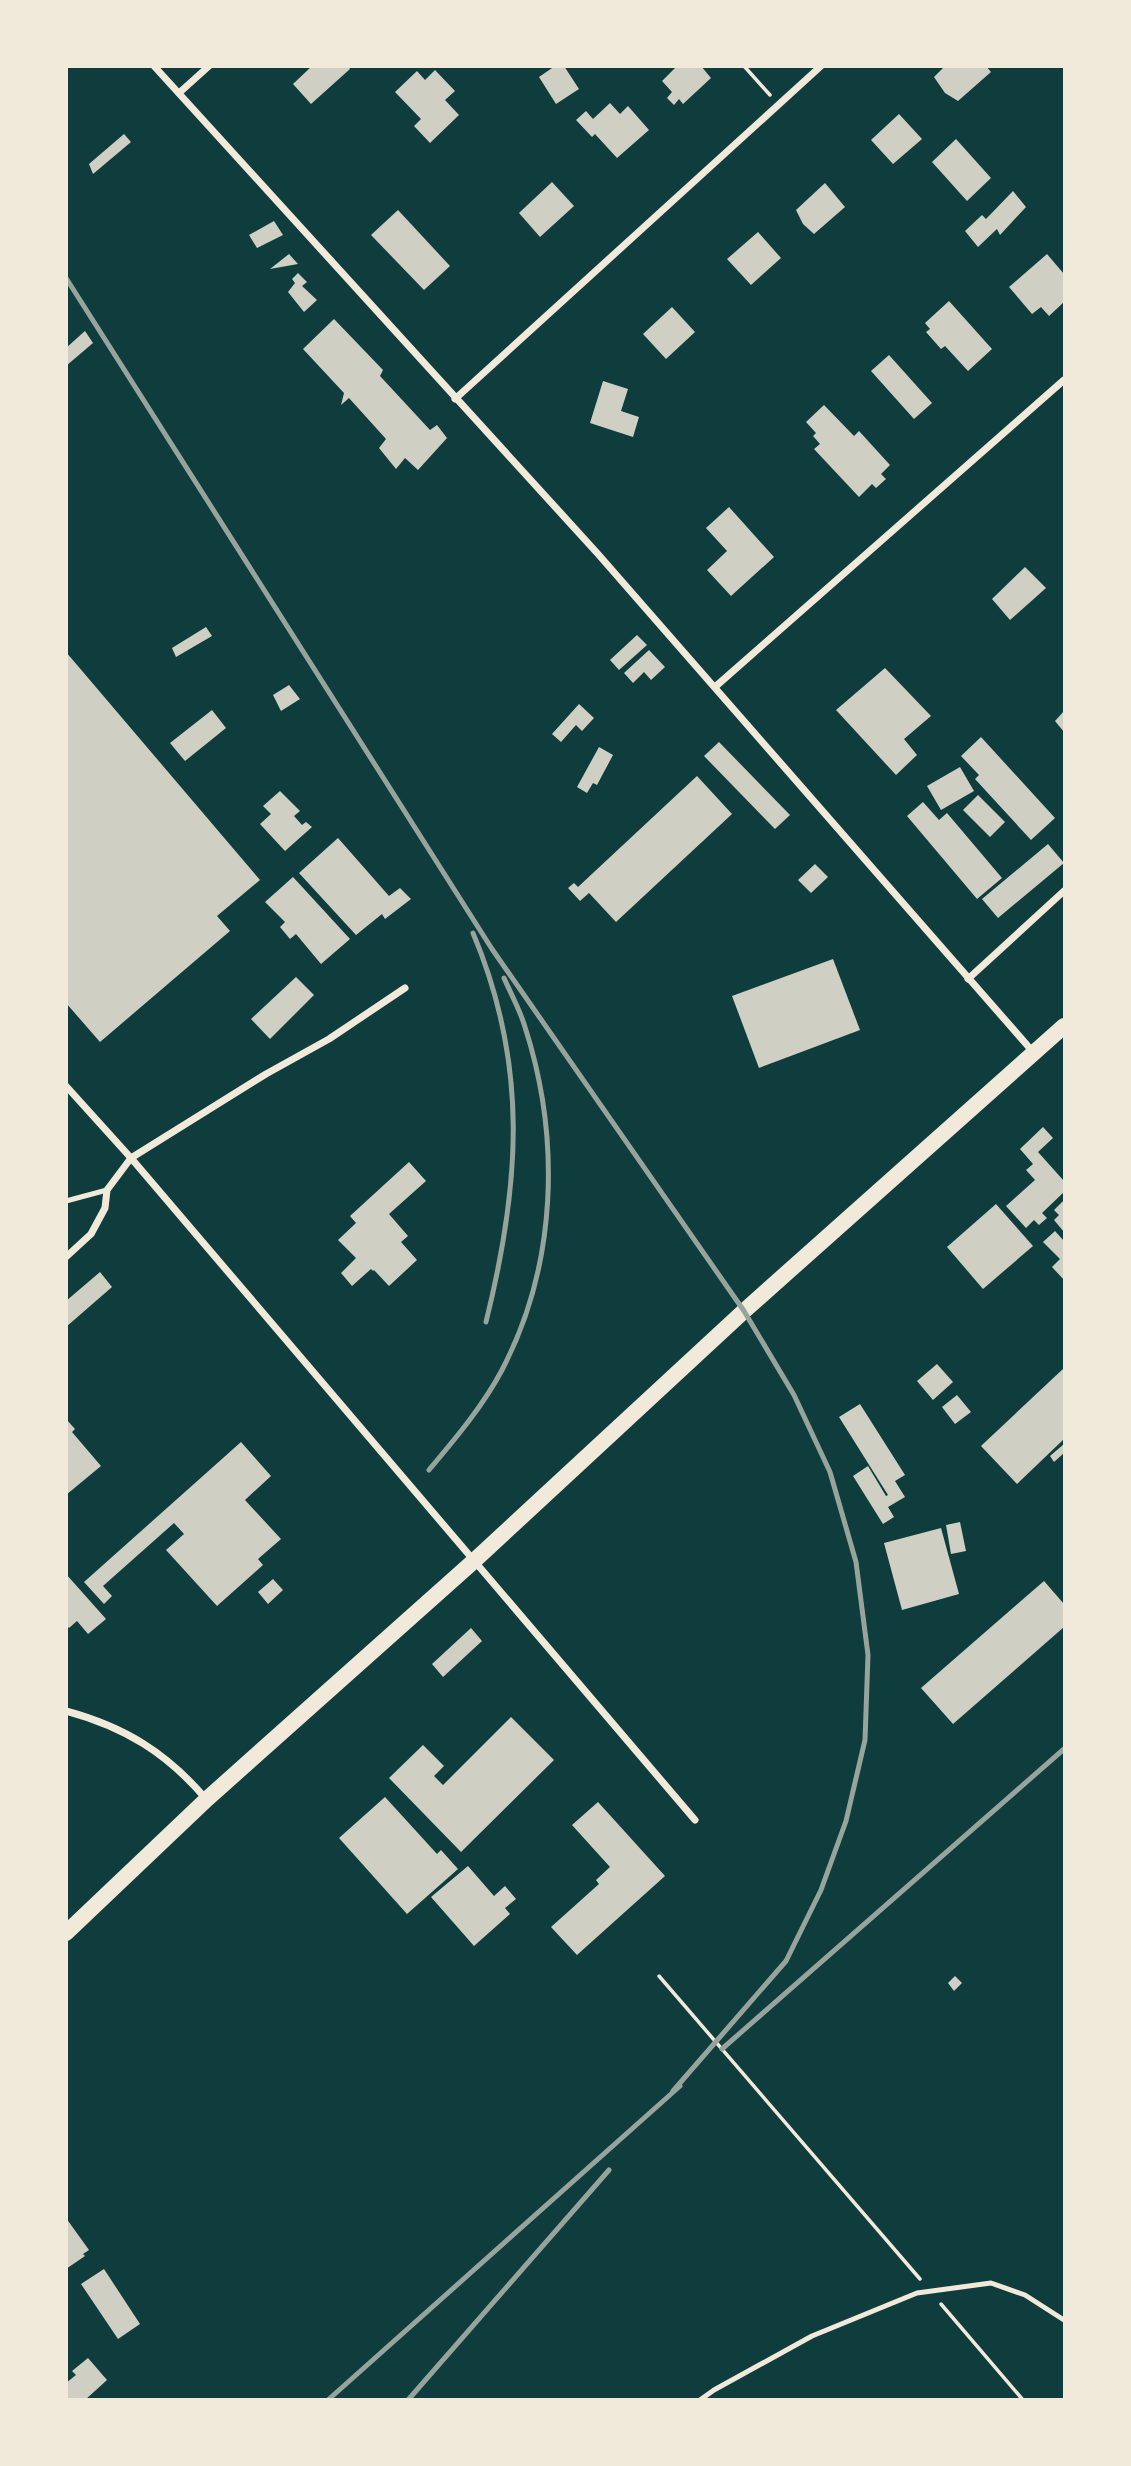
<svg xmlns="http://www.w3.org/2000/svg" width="1131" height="2466" viewBox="0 0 1131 2466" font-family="Overpass,sans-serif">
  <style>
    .building { fill: #cfcfc3 }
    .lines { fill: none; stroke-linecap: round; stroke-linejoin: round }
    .path { stroke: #f1e9da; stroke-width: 3.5 }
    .service { stroke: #f1e9da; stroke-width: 5 }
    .minor { stroke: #f1e9da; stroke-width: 7 }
    .trunk { stroke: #f1e9da; stroke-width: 16 }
    .rail { stroke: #97a49c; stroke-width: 5 }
  </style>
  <rect width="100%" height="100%" fill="#0f3d3e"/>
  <g class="building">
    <polygon points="312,66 348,66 350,69 311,104 293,84"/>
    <polygon points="555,66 564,66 579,89 556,104 539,77"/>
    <polygon points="677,66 701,66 711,78 683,104 679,99 674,105 667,98 672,92 662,81"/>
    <polygon points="945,66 986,66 991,72 958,101 945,93 934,77"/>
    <polygon points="435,70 455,91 445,100 459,115 430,143 414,126 421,119 395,92 417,71 425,80"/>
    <polygon points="610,103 620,114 628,106 649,130 617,158 595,134 592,137 576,120 586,111 593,119"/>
    <polygon points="899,114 922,139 893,164 871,140"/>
    <polygon points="124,134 131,142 93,174 89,164"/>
    <polygon points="956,139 991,178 967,201 932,162"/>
    <polygon points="552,182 574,206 540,237 519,213"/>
    <polygon points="825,183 845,207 814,234 803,224 796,210"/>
    <polygon points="1013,191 1026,207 1000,235 997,229 978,247 965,231 982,215 986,219"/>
    <polygon points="398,210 450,266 424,290 371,235"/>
    <polygon points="274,221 283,235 257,248 249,235"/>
    <polygon points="758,232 781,258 751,285 727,259"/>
    <polygon points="289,254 298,264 270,269"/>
    <polygon points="1047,254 1064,274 1064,302 1049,316 1041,307 1032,314 1009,287"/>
    <polygon points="298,273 307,282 302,286 317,300 304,312 288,292 295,283 292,279"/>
    <polygon points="949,301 992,349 968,371 945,346 941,349 926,332 930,329 925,323"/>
    <polygon points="672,307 695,332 666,359 643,334"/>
    <polygon points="334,319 383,370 380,376 430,430 437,425 447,438 418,470 405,458 396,469 379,448 386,439 349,398 341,405 344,393 303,349"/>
    <polygon points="85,331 93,343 66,366 66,348"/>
    <polygon points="889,355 932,403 914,419 871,371"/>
    <polygon points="603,381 628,389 621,411 639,417 633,437 590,423"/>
    <polygon points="824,405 854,436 859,431 890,465 881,474 886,479 876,488 872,484 859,497 814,449 820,444 813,436 816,433 806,422"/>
    <polygon points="729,507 774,557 731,596 707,570 727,551 706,528"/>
    <polygon points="1025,567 1046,588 1010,620 992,599"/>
    <polygon points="206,627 212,636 176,657 172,648"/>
    <polygon points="637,635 647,645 619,670 610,660"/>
    <polygon points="649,650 665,667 651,680 644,672 633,683 624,673"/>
    <polygon points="66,652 260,880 217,916 230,931 100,1042 66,1003"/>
    <polygon points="885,668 931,716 904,739 917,755 896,775 836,710"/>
    <polygon points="289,685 300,699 281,711 273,695"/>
    <polygon points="579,704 594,718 582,731 576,725 561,742 552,734"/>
    <polygon points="212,710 226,728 185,761 170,743"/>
    <polygon points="1064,711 1064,732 1055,721"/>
    <polygon points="981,737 1055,818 1031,840 975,779 979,775 961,756"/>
    <polygon points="719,742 790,815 775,829 704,756"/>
    <polygon points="599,747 613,755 597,785 593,783 587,793 577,787"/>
    <polygon points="960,767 974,791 941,810 927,786"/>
    <polygon points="697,776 732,814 616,922 589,893 580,901 568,888 574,883 578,887"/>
    <polygon points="280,791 300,811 294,816 302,825 306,822 312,827 285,851 260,824 271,814 263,806"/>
    <polygon points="978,795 1005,822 990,837 963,810"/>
    <polygon points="923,802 939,820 947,813 1002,878 977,899 907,816"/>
    <polygon points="338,838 389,896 400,888 411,899 385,919 382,914 356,935 299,873"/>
    <polygon points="1048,844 1064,863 998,918 982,899"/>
    <polygon points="815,864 828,877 811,893 798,880"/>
    <polygon points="293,877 350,939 321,964 296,934 290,939 280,927 285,922 265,902"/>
    <polygon points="833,959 860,1030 759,1068 732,996"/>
    <polygon points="296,977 314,995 270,1039 251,1019"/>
    <polygon points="1043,1127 1053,1138 1038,1152 1064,1181 1064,1192 1042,1213 1047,1218 1039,1225 1034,1220 1026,1228 1006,1206 1035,1180 1026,1170 1033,1164 1020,1149"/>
    <polygon points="409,1162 426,1181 389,1214 408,1236 401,1242 417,1260 389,1286 374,1270 373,1271 371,1269 352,1286 341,1273 356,1258 338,1240 356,1223 350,1216"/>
    <polygon points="1064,1200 1064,1232 1054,1220 1059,1215 1054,1210"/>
    <polygon points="996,1204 1033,1246 983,1289 947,1247"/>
    <polygon points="1055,1231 1064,1241 1064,1280 1052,1267 1060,1259 1043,1242"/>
    <polygon points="100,1272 112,1287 66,1327 66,1301"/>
    <polygon points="937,1364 953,1382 933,1400 917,1381"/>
    <polygon points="1064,1368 1064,1439 1017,1484 981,1446"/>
    <polygon points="957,1395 971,1412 955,1424 942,1407"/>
    <polygon points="860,1404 905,1475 895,1481 905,1497 888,1507 894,1517 883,1524 853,1476 868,1466 886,1496 888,1495 839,1417"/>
    <polygon points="66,1419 75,1429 72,1432 101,1466 66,1495"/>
    <polygon points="241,1442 271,1476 245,1500 281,1539 258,1559 263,1565 217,1606 166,1550 184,1534 174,1523 103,1586 112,1596 104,1604 84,1582"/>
    <polygon points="1064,1444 1064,1453 1054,1462 1050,1456"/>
    <polygon points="960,1522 966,1551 951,1554 946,1525"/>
    <polygon points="941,1528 959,1594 902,1610 884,1543"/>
    <polygon points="66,1574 106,1619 88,1634 77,1621 69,1628 66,1625"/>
    <polygon points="273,1579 283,1590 268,1604 258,1592"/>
    <polygon points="1044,1581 1064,1604 1064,1627 953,1724 921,1688"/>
    <polygon points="471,1628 482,1641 443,1677 432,1664"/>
    <polygon points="511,1717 554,1760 461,1852 389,1778 423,1745 444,1766 434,1776 443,1785"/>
    <polygon points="385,1797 437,1854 441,1850 458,1869 407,1914 339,1838"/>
    <polygon points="598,1802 665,1876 577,1955 551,1927 599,1884 596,1880 610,1867 572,1825"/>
    <polygon points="468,1866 494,1896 505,1886 516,1899 505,1908 510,1914 474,1946 431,1897"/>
    <polygon points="955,1976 962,1983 954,1991 948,1983"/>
    <polygon points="66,2218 89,2250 83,2254 85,2256 66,2269"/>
    <polygon points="104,2269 140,2324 118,2339 81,2284"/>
    <polygon points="88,2358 107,2380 85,2400 66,2400 66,2383 76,2375 72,2371"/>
  </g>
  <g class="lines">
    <g class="path">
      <polyline points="744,66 770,95"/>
      <polyline points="659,1976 920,2279"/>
      <polyline points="941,2304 1023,2400"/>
    </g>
    <g class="service">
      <polyline points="66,1201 107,1190"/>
      <polyline points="700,2400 714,2390 812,2336 917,2293 991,2283 1025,2295 1064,2320"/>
    </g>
    <g class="minor">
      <polyline points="154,66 598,554 1034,1053"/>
      <polyline points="179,93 209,66"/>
      <polyline points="455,399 821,66"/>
      <polyline points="715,687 1064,380"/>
      <polyline points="968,979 1064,891"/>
      <polyline points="66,1086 131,1158 695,1820"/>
      <polyline points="66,1257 91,1234 105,1208 107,1190 131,1158 266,1074 329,1039 405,988"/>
      <path d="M66,1711C125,1727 167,1753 206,1799"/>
    </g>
    <polyline class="trunk" points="66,1933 207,1799 475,1560 744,1311 1064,1026"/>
    <g class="rail">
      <polyline points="66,278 492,949 744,1311 794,1395 830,1472 856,1562 868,1655 865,1740 846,1821 821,1890 786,1961 673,2091"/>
      <path d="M473,933C529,1066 520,1185 486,1322"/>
      <path d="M429,1470C455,1439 483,1406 502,1370C557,1265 561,1139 525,1027C520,1010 511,994 504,978"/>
      <polyline points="722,2049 1064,1749"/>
      <polyline points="328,2400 680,2086"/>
      <polyline points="408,2400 609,2170"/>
    </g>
  </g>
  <rect width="1131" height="2466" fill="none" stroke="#f1e9da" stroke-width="136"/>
</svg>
